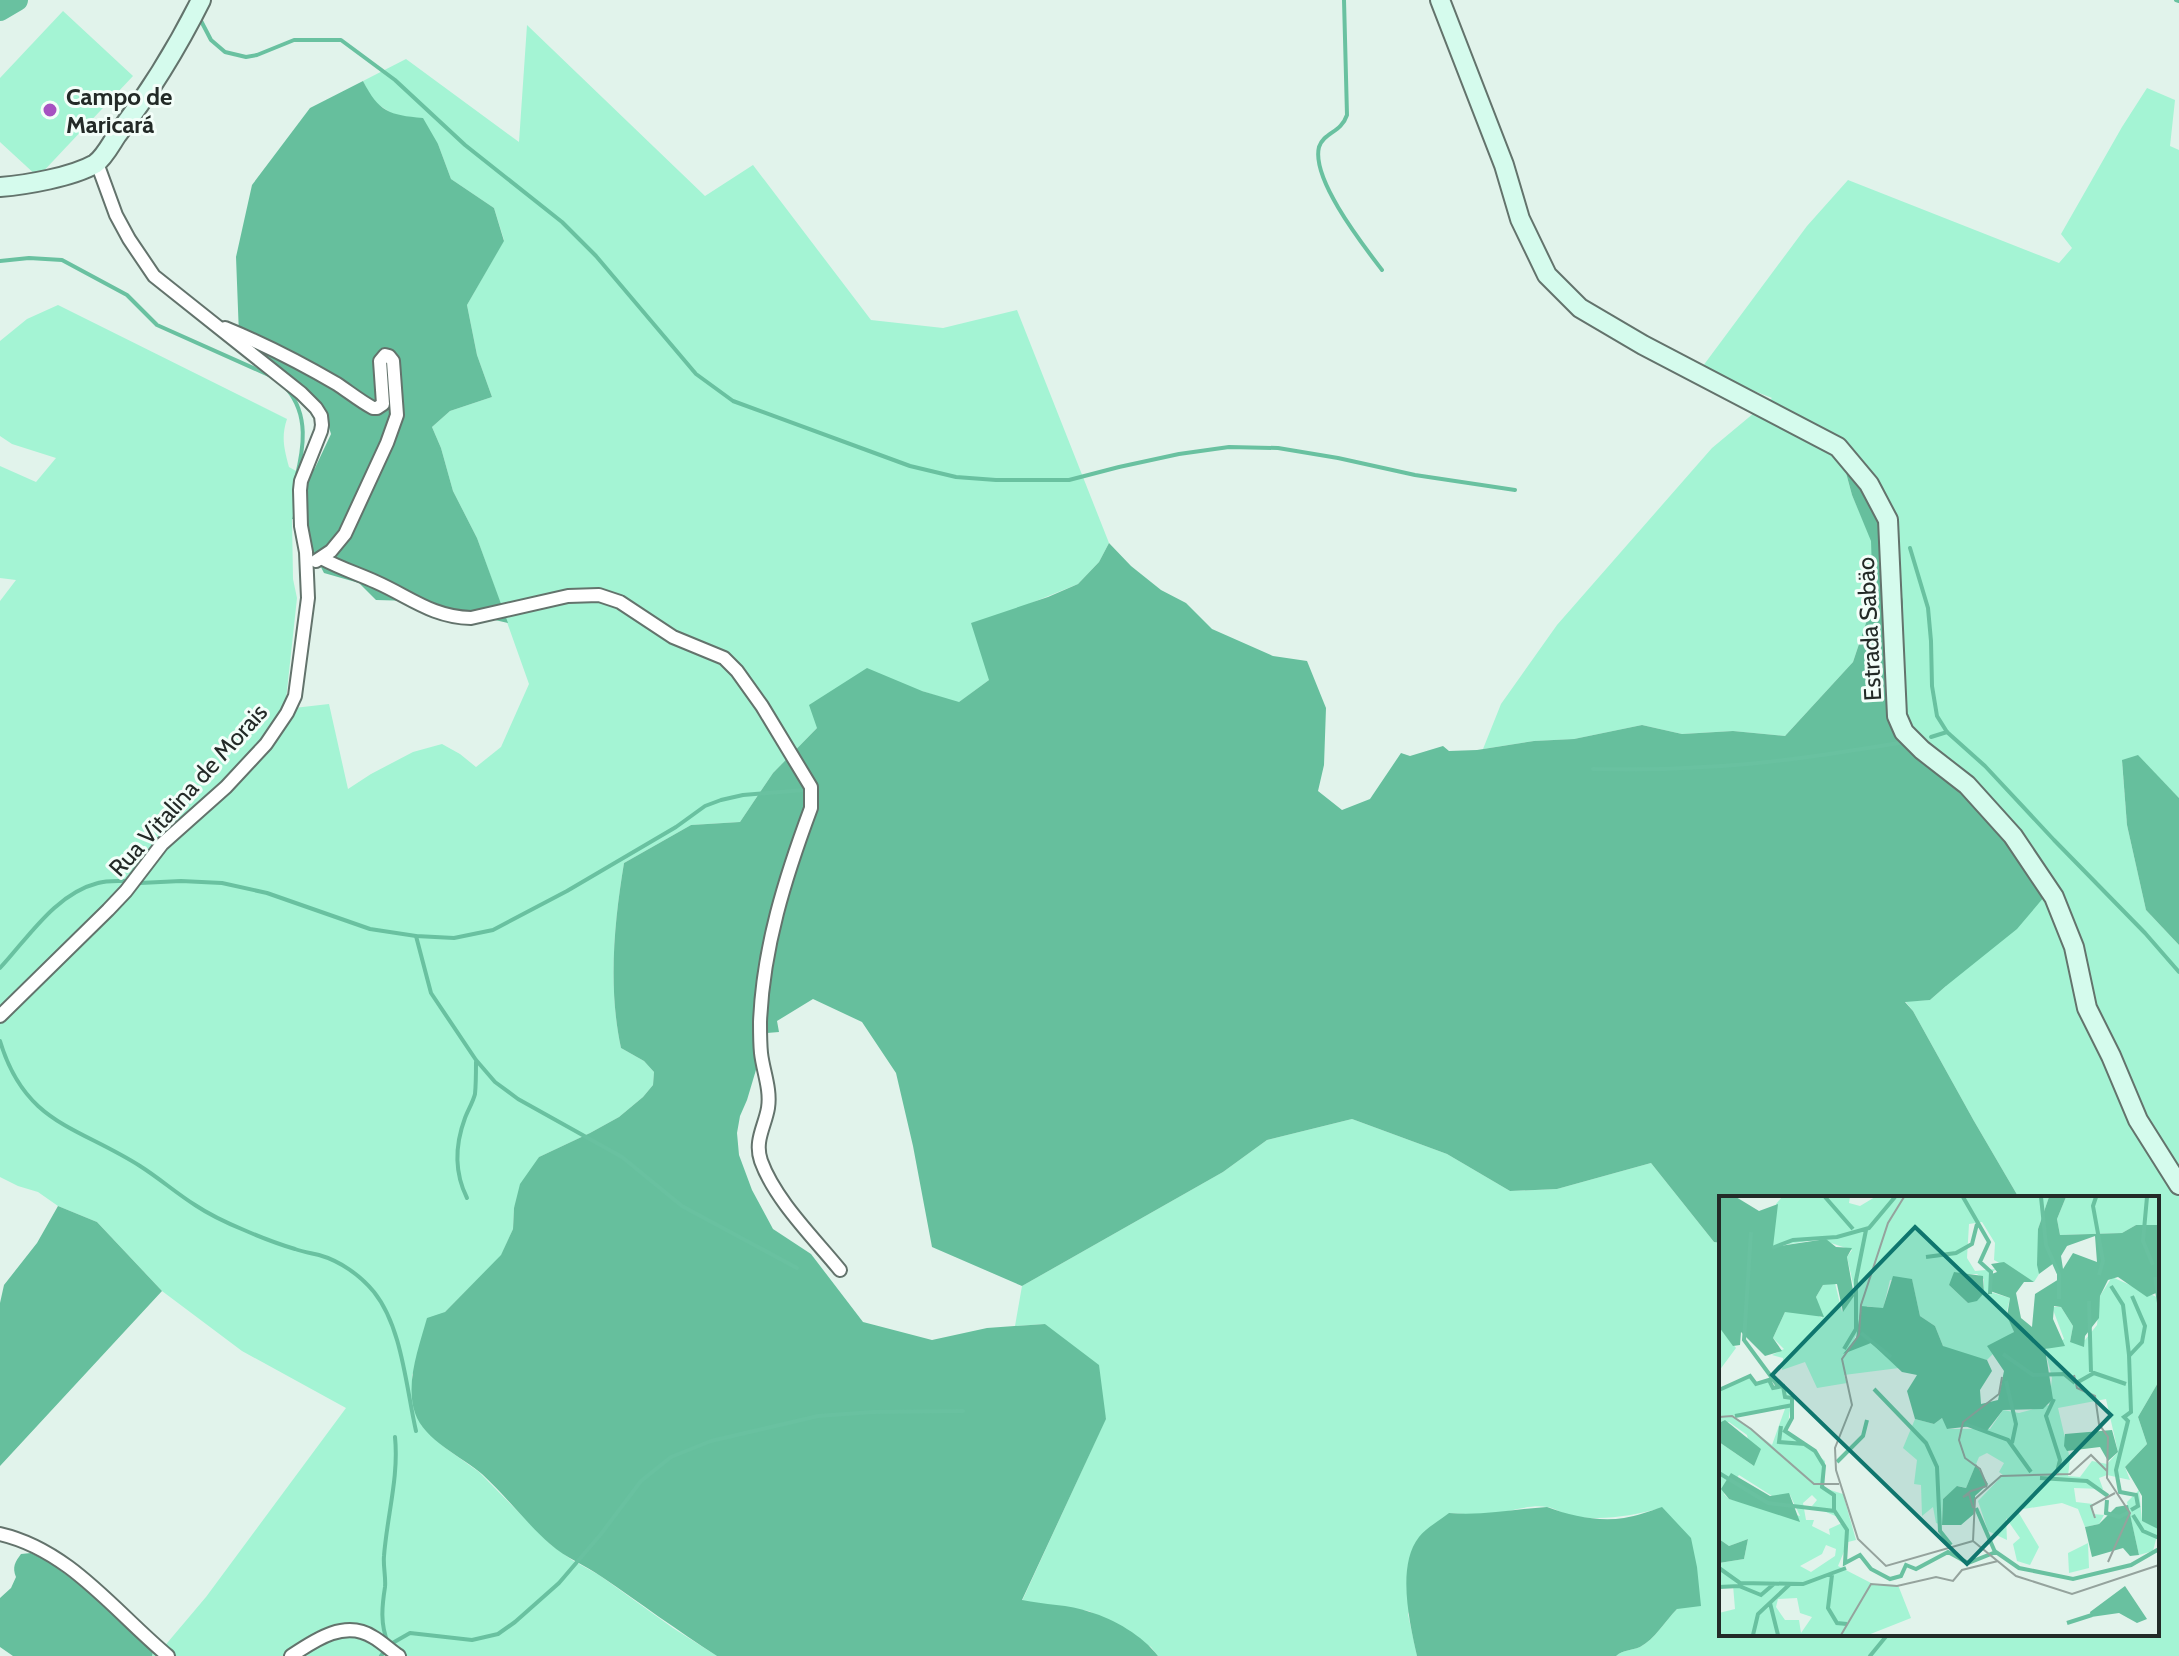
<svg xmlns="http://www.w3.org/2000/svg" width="2179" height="1656" viewBox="0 0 2179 1656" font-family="Cabin,sans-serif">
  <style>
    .green { fill: #a4f4d4 }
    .forest { fill: #66bf9d }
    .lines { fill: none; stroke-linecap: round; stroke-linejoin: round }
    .stream { stroke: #69c1a0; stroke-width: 4 }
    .river { stroke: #69c1a0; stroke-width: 22 }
    .street-casing { stroke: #63736c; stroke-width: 16 }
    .secondary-casing { stroke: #63736c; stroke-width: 22 }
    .street { stroke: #fff; stroke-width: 12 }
    .secondary { stroke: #d5fbed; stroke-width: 18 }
    .poi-dot { fill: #a652c1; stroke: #f3fef9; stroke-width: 3 }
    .labels { text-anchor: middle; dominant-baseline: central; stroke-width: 6; stroke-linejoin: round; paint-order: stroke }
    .poi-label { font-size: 24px; font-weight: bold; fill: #232a27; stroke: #f3fef9; text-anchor: start }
    .street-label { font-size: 24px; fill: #232a27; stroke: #f3fef9 }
    .inset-river { fill: none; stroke: #69c1a0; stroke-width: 4 }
    .inset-road { fill: none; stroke: #95a39d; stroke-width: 2 }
    .view { fill: #0f766e; fill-opacity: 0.15; stroke: #0f766e; stroke-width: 4 }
    .inset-edge { fill: none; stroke: #232a27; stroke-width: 4 }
  </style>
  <rect width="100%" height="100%" fill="#e1f3eb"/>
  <g class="green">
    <polygon points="63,11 133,76 38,177 0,142 0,78"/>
    <path d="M527,25L705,196L753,165L871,320L943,328L1017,310L1109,543L1099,562L1078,584L1019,608L989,680L958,703L922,691L817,728L773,773L740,822L691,825L624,863C614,923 608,988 621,1048L644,1061L654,1072L653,1085L643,1097L619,1117L590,1133L539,1157L514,1208L513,1229L501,1256L445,1312L412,1375L415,1412L422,1426L444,1447L479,1472L550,1544L572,1560L599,1575L673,1628L717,1656H152L153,1652L157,1655L206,1597L346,1408L242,1351L162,1291L97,1222L58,1206L38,1192L18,1186L0,1177V601L16,580L0,578V466L36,482L56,458L12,444L0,436V341L27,319L58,305L287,419C281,437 284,448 289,467L305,476L292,519L293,579L297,598L285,709L329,704L348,789L371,774L413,752L442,744L460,754L476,767L501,747L529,684L477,538L453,491L441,448L432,427L450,411L492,397L477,355L467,305L504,240L494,208L451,179L438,144L373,101L363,81L406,59L519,142Z"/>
    <path d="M2147,88L2175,100L2170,146L2179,150V798L2138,756L2122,761L2127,825L2146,910L2179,945V1656H1616C1624,1649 1631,1651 1640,1647C1655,1639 1665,1621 1677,1609L1662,1508C1630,1516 1604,1521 1571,1516C1563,1514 1555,1508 1547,1507C1529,1504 1510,1512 1492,1514C1477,1515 1463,1514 1449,1513L1408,1614L1417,1656H1158L1151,1647L1089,1611L1022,1601L1106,1418L1045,1324L1015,1326L1022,1286L1223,1172L1267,1140L1352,1119L1447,1154L1510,1191L1557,1189L1651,1163L1714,1242L1721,1243V1634H2157V1198H2019L1974,1121L1913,1011L1905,1001L1930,1000L1946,986L1900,688L1903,602L1839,447L1852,495L1872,541L1873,602L1853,662L1785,736L1733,731L1682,734L1642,725L1574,739L1534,741L1483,749L1501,704L1557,625L1712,448L1772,398L1700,370L1807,226L1848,180L2059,263L2072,248L2061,234L2122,127Z"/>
  </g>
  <g class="forest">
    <path d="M363,81C379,112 389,115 423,118L438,144L451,179L494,208L504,241L467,305L477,355L492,397L450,411L432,427L441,448L453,491L477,538L508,623L412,601L376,600L359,583L324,573L310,546L303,521L292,519L305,476L315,468L331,434L324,411L239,335L236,257L252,185L310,108Z"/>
    <path d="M1838,443L1885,517L1903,602L1900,688L1909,750L1921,752L1990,820L2050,890L2017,929L1946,986L1930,1000L1905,1002L1913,1011L1974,1121L2019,1198H1721V1243L1714,1242L1651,1163L1557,1189L1510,1191L1447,1154L1352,1119L1267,1140L1223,1172L1022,1286L932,1247L913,1146L896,1073L862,1022L813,999L777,1021L779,1032L767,1033L747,1100L740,1116L737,1133L739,1155L752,1190L773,1229L811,1254L863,1322L932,1340L987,1328L1045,1324L1099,1365L1106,1419L1022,1600C1044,1605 1069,1604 1090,1612C1114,1619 1143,1636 1158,1656H717C678,1631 640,1603 602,1577C585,1565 566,1558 550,1544C526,1523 506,1496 482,1474C462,1457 424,1440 415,1413C405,1383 419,1347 427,1318L445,1312L501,1255L513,1229L514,1208L520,1184L539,1157L590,1133L619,1117L643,1097L653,1085L654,1072L644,1061L621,1048C608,988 614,923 624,863L691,825L740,822L773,773L817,728L809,705L867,668L922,691L959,702L989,680L971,623L1048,597L1078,584L1099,562L1109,543L1131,566L1161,590L1186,603L1212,629L1273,656L1307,661L1326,708L1324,765L1318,791L1342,810L1370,799L1401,753L1410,756L1443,746L1449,751L1477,750L1534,741L1574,739L1642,725L1682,734L1733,731L1785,736L1853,662L1873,602L1871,541L1852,495Z"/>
    <polygon points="2138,755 2179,798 2179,945 2146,910 2127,825 2122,760"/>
    <polygon points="58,1206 97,1222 162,1291 0,1466 0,1303 4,1285 37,1243"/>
    <path d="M1547,1507C1571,1516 1599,1522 1624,1518C1637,1516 1650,1511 1662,1507L1691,1538L1697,1567L1701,1606L1677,1609C1665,1621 1655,1639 1640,1647C1631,1651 1624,1649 1616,1656H1417C1410,1624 1396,1566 1419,1537C1426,1528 1439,1521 1449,1513C1482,1516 1514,1509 1547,1507Z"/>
    <path d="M31,1553L49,1562L111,1608L153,1652L152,1656H13L0,1647V1598L11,1588L16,1577C12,1567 15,1562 21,1554Z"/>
  </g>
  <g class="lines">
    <g class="stream">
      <path d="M1344,0L1347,115C1341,133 1324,132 1319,147C1311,179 1363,245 1382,270"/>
      <polyline points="2176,0 2179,1"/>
      <polyline points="199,17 211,40 225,52 246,57 257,55 294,40 341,40 395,80 465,145 562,222 596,256 696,374 733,401 910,466 956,477 996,480 1069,480 1119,467 1179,454 1229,447 1278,448 1338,458 1415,475 1515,490"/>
      <polyline points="0,261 29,258 62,260 127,295 157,325 271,376"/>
      <path d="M287,389C309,415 304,448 296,479"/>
      <polyline points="1910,548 1928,608 1931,641 1932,686 1937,716 1947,732 1985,766 2054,840 2145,933 2179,972"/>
      <polyline points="1931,737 1947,732"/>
      <path d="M1593,769C1636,770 1679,769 1722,766C1783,762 1844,752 1905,742"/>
      <polyline points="140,883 181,881 222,883 267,893 370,929 416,936 454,938 493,930 567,891 676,827 705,806 721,800 743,795 804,790"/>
      <polyline points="416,936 431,993 476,1060 495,1082 518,1099 622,1157 682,1206 797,1268"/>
      <path d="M0,968C28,938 55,894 98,883C107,880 118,881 129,881"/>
      <path d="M0,1041C25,1124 77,1126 140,1166C159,1178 176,1193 195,1205C210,1215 227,1223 244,1230C260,1237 278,1244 295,1249C303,1252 311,1253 319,1255C340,1261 360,1275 374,1292C402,1327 406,1387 416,1431"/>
      <path d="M467,1198C454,1172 455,1145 465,1118C468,1110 473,1102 475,1094C476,1084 476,1072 476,1062"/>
      <path d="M388,1643C380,1624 382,1606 385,1587C386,1577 383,1566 384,1556C387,1516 399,1477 395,1437"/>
      <polyline points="381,1656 389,1645 410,1633 472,1640 498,1634 515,1622 559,1583 601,1534 641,1481 671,1457 711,1441 818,1416 873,1412 963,1411"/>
      <polyline points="1870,1656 1888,1634"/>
    </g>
    <polyline class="river" points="0,10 17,0"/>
    <defs>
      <g id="street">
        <path d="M225,328C264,344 301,363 337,384C349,392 360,401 373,408H377L383,404L380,361L385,355L389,356L393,361L397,415L387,443L345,534L331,551L316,561"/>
        <path d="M323,559C340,568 358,574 376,582C410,597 432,617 471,618L568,596L599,595L620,602L673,637L724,658L737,671L762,706L811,787V808C785,878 763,948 760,1022C760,1032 760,1043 761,1053C763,1071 771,1089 768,1108C765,1126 754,1141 761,1161C775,1200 814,1238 840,1270"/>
        <polyline points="0,1016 108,910 126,891 162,844 226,787 266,744 287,713 295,696 308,598 306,552 301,526 300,490 301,481 321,431 322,425 321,416 316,408 301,393 154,276 129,239 116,215 97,163"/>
        <path d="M0,1534C70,1550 115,1612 168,1656"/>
        <path d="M291,1656C315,1640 345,1619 373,1637C382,1642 390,1650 399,1656"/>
      </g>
      <g id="secondary">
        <polyline points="1440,0 1504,165 1520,219 1547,275 1580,308 1643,345 1838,447 1869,484 1888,520 1897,716 1904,732 1922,750 1967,785 2013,836 2054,897 2074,947 2087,1008 2111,1056 2138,1120 2179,1185"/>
        <path d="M0,187C26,185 72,177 95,164C104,158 111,144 117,135C150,92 177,48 201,0"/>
      </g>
    </defs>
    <use href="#street" class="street-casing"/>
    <use href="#secondary" class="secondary-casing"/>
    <use href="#street" class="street"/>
    <use href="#secondary" class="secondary"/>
  </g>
  <circle class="poi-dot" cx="50" cy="110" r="8"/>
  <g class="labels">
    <g class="poi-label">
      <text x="66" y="96">Campo de<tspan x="66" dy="28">Maricará</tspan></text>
    </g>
    <g class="street-label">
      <text transform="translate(1869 629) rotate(-93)">Estrada Sabäo</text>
      <text transform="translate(188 790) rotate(-48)">Rua Vitalina de Morais</text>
    </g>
  </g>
  <g transform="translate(1719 1196)">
    <rect width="440" height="440" fill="#e1f3eb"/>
    <path d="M63,1H131L130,7L141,10L156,1H330L319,33L320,78L315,86L275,64L276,47L263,26L250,28L248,62L256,75L277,73L270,79L271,96L291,102L288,115L295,136L268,164L233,156L224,150L216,130L201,120L193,84H171L164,113L148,110L132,152L152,147L180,172L125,179L128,187L98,192L86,166L63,174L64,162L53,159L65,153L54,142L66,116H93L103,122L97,101L104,89L116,87L123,116L135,92L128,61L133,54L100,43L53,51L57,8ZM237,78H258L265,83V96L249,107L230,89ZM347,1H440V29H417L403,37L341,39L338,23ZM393,81L440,102V185L419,221L428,248L406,271L411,284L388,279L380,282L384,293L355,292L357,306L374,308V318L385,319L380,328L366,331L359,313L343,307L298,314L320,351L311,369L298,365L294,348L301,342L287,322L288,344L269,335L259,305L284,279L280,276L285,267L268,257L260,261L247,292L239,290L224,303L223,329L217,327L214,311L203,320L202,289L195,288L198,264L184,252L196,223L215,228L223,222L229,233H271L284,214L300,217L330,209L333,182L326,154L345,143L333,111H342L354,130L351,146L366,144L378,129L381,100ZM387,203L399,256L388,268L373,265L361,281L349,280L351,263L339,212ZM0,131L17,152L0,175ZM32,180L37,187L51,184L54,191L64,190L73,201L68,234L106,265L105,292L124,298L137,344L129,346L119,370L154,388L179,389L192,422L149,439H0V417L16,413L14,389L0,391V367L25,363L29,343L10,350L0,343V246L35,270L28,239L10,226L0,227V195ZM67,210L53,249L15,220ZM20,279L53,300L71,299L81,320L10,303L5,298ZM93,299L98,304L93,310L121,322L123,327L110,333L111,339L93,330L95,324H87L84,307ZM107,349L117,353L116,360L92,376L81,370L103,358ZM78,402L81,417L93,421L82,437L80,424H66L57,411L59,403ZM420,294L423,325L440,332L434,355L420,359L408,306ZM369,347L370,372L350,377L349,357Z" fill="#a4f4d4" fill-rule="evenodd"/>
    <path d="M0,1H17L40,15L59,8L54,51L107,43L117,51L133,52L128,61L135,100L124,116L118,88L104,89L97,101L105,121L66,116L54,142L63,155L46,160L22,136L21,149L14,150L0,131ZM330,1H347L338,23L341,39L403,37L417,29H440V102L437,97L428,101L399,81L389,84L381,100L380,122L366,140L365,151L351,146L354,130L342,111L335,110L334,123L346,150L326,153L334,203L324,213L284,214L267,236L253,230L228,233L223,222L215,228L196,223L188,195L198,179L183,176L152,147L124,158L137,142L142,110L164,112L174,80L193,83L201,120L216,130L224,150L268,164L273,175L261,194L262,208L279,204L285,175L268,150L295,136L288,120L291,102L271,95L270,79L278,76L272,68L285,66L315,86H305L297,97L302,122L313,131L316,98L340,83L335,67L320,78L318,69L319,33ZM376,40L378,66L354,57L344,73L342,60L348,50ZM235,76L264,80L265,97L258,105L249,107L230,89ZM440,185V332L439,333L423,325V300L406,271L428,248L419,221ZM6,224L42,253L35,270L0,246V227ZM393,234L399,256L389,265L381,251L348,255L345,250L346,238ZM257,268L269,288L256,300V317L242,329H223L224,303L238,290L247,292ZM12,277L51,300L70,297L81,326L10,303L2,293ZM409,309L420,359L411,360L404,352L373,361L366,331L380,328L397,311ZM0,343L10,350L29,343L25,363L0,367Z" fill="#66bf9d" fill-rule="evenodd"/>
    <path d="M406,390L428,423L418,427L400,417L372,421L371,416Z" fill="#69c1a0"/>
    <path class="inset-river" d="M106,1L134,33M244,1L270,46L261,66L272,76L271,98M322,1L327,49L340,78V103M377,1L374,10L384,65L380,79M428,1L424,45L434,69M32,36L25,144L59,190M53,52L74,44L118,41L150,32L176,1M207,61L237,57L253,48L258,28M436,81L440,107M392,90L404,109L410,159L412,216L405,221L409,225L397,274L401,296L417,299L419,310L412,314M370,105L372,176M142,137L172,161M125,153L137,133V84L147,34M284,158L314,179L345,178L356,187M410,160L423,146L426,130L413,100M287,185L297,228L293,247M359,186L375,177L407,188M155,193L207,247L218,271L221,335L232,349M0,194L31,180L37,188L50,184L54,192L64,190L66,201L73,202V222L66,235L96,255L105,270L103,291L115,299V314L128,334L126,367L141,359L152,373L171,383L182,380L187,369L197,373L229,356L249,367L277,356L300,372L354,383L412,369L440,353M335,203L327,220L341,264L338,276M16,220L74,209M246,228L289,244L312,276M62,230L60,246L86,248M118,266L144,240L148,224M0,277L49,307L116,315M321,282L368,285L389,300M388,304L387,317L400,321L410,316M257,312L276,356M414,319L424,335L440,342M0,372L21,387L84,388L127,372M113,379L109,412L118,427L128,428M0,391L20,390L42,399L56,387M51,407L59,439M348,427L373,419M34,439L39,418L71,388"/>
    <path class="inset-road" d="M185,1L169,27L142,109L140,139L123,163L133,209L116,252L117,274L139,343L167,370L254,345M355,179L358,192L376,200L380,228L389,241L388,282L411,317L389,366M0,221L13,220L32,233L95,288H120M268,290L261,273L246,262L240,244L244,226L280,198L283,181M254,312L250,298L244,301L252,295L268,290M376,322L372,310L396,297M254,345L297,380L353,398L440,369M254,345L256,303L282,280L351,278L372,259L388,275M122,439L152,388L178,390L217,381L234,385L243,374L279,365"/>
    <path class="view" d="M196,31L392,219L248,368L53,179Z"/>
    <rect width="440" height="440" class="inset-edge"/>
  </g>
</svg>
